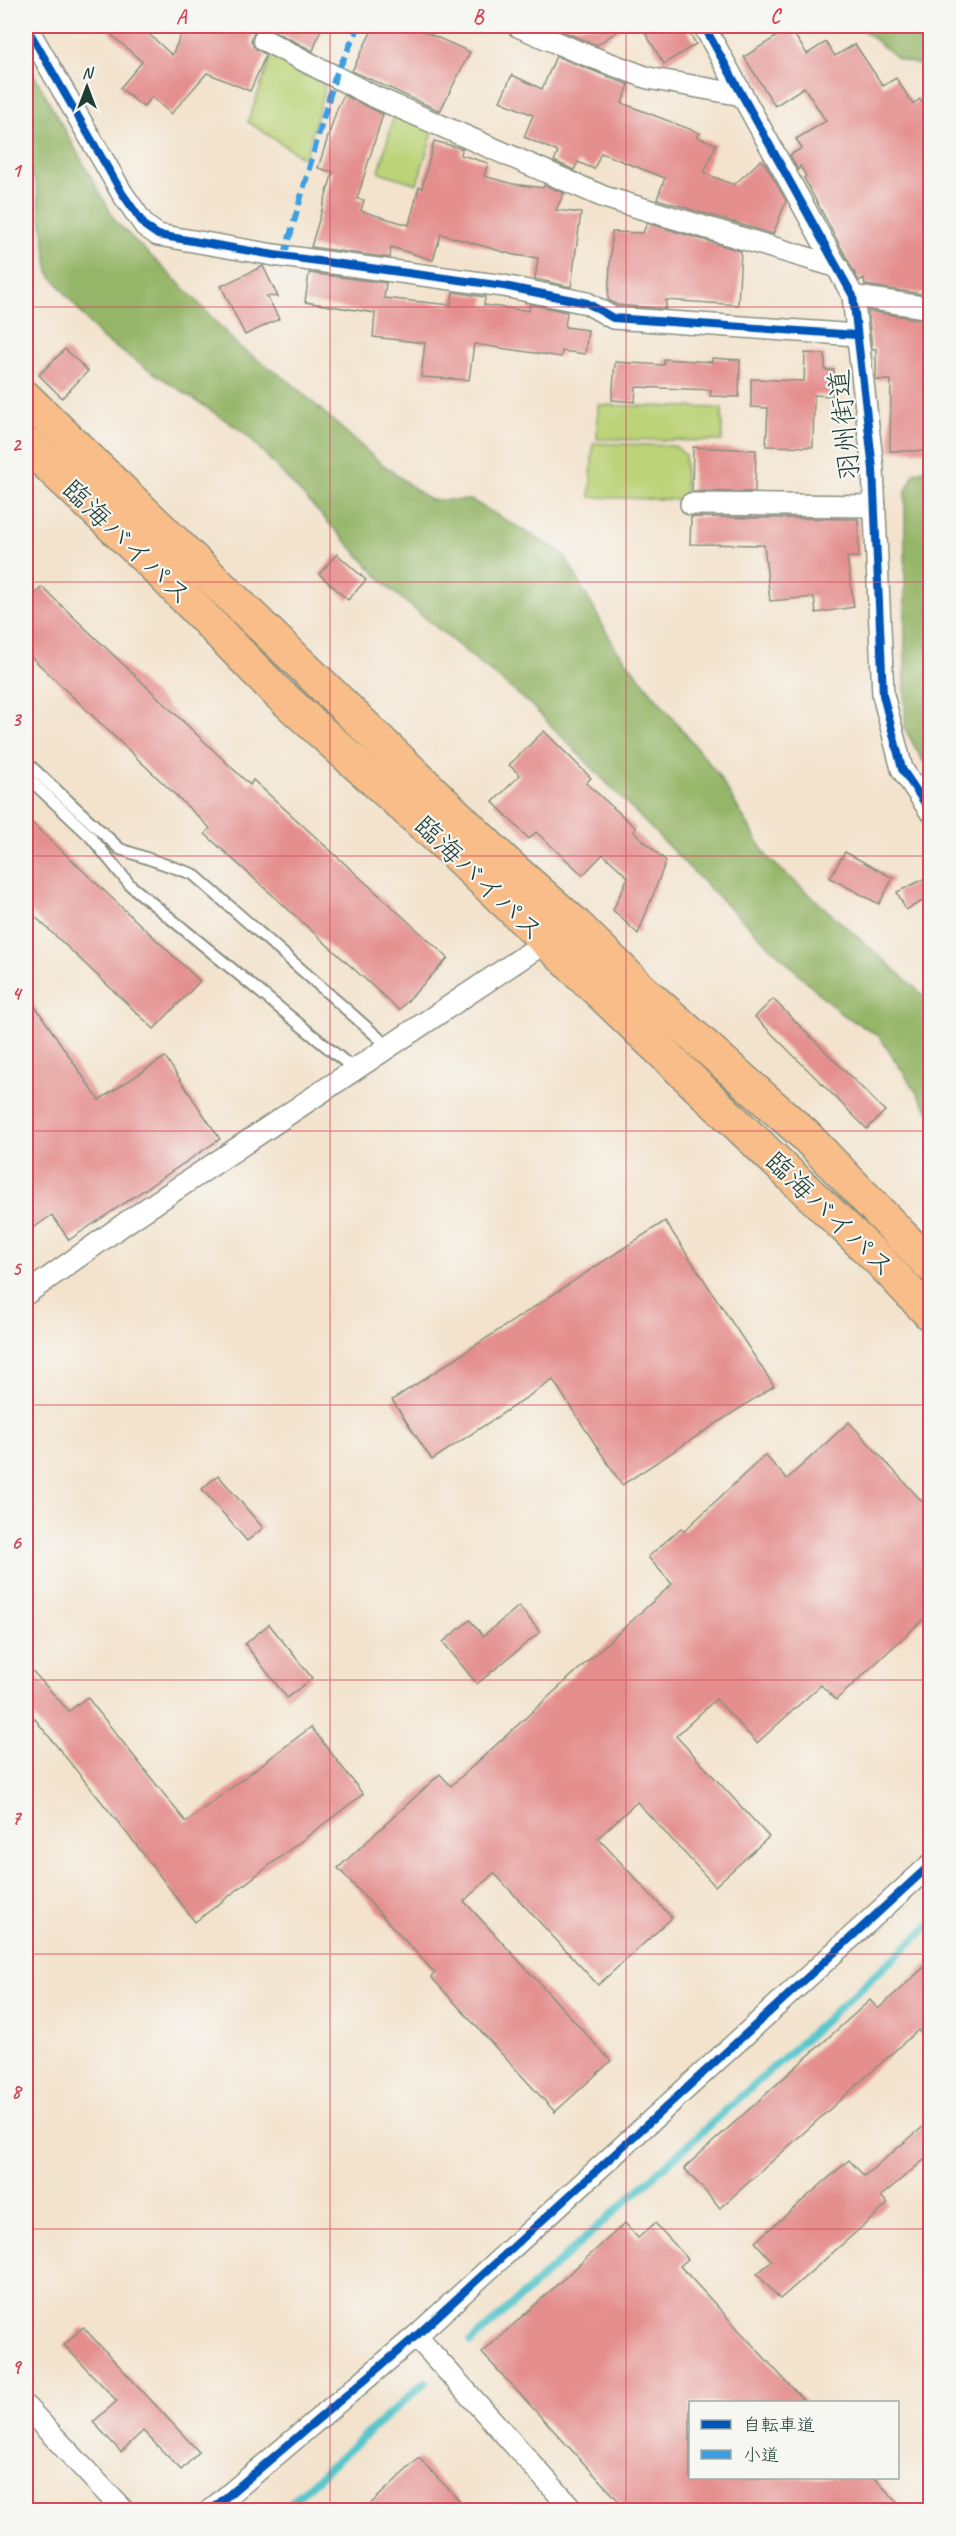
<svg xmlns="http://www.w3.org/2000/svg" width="956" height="2536" viewBox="0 0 956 2536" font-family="Caveat,'Klee One',sans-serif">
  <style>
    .green { fill: #bcd378; stroke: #6e8856; stroke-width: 1.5 }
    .forest { fill: #95b568; stroke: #5a794e; stroke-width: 1.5 }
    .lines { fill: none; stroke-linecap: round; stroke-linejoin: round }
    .stream { stroke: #58c6cc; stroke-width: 8 }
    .building { fill: #e48f8e }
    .lane-casing { stroke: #899080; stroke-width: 14 }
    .street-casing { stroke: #899080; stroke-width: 24 }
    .highway-casing { stroke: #899080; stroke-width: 36 }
    .lane { stroke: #fff; stroke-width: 10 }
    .street { stroke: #fff; stroke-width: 21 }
    .highway { stroke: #f8bd88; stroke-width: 33 }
    .quiet { stroke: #3c9ee2; stroke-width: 6; stroke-dasharray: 12 6; stroke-linecap: butt }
    .cycleway-casing { stroke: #f6f6f2; stroke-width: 11 }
    .cycleway { stroke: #0057b8; stroke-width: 8 }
    .grid { fill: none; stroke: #d1495b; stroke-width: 1.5; stroke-opacity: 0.55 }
    .labels { text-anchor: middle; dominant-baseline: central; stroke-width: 4.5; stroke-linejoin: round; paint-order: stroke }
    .street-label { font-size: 28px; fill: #1f3d34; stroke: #f6f6f2 }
    .neatline { fill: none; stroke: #d1495b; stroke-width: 2 }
    .grid-label { font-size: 20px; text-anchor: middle; font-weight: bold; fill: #d1495b }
  </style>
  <rect width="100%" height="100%" fill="#f6f6f2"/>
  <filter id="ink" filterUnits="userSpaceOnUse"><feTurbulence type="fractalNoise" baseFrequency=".0167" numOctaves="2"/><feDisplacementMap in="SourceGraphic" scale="12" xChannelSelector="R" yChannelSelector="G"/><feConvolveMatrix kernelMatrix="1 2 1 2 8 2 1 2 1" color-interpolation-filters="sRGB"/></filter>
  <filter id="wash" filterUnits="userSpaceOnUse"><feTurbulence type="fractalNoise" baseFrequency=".008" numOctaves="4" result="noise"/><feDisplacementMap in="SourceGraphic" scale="24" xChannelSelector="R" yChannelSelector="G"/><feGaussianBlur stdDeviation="1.35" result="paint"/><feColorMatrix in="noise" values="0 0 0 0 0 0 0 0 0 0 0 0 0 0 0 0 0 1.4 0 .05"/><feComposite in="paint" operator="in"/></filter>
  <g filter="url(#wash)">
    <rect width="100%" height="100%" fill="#f3e3cd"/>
    <g class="green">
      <polygon points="272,54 318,74 325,88 305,159 248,122"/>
      <polygon points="395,112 434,129 417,184 379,172"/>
      <polygon points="598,405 722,408 722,441 597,439"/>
      <polygon points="593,443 675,446 685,455 685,500 590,497"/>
    </g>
    <g class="forest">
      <polygon points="858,26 930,26 930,68 898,59"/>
      <polygon points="26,60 116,222 193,297 239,347 289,381 377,460 430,500 471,500 563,553 615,647 717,773 767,857 930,1001 930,1113 879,1036 840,1013 711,890 531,705 391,590 245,433 101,338 49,273 36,184 26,164"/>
      <polygon points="930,469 930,763 923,761 905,729 905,493 915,472"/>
    </g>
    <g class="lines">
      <g class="stream">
        <polyline points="471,2342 930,1925"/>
        <polyline points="282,2510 425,2382"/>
      </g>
    </g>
    <g id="blocks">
      <g class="building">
        <polygon points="102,26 140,26 172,55 185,26 322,26 313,51 270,29 258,29 253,34 251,41 254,47 266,55 250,91 207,73 171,114 152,97 143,107 120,88 142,62"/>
        <polygon points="374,26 412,26 470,52 440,111 352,71"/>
        <polygon points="562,26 625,26 597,45 561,31"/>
        <polygon points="641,26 685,26 696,44 664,64"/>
        <polygon points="790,28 807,54 826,42 835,56 855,44 883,86 896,78 913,104 920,99 930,116 930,285 929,295 865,285 864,278 859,281 804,178 806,176 800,166 798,170 790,155 802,148 796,139 826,121 804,87 775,106 744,57"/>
        <polygon points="556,56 629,85 622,103 700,133 697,137 716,144 704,173 734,185 761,160 767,167 786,201 773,234 657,199 665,178 601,153 594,169 578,162 574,170 554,161 558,152 524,137 533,115 500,101 512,75 542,89"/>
        <polygon points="344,95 383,114 357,199 364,200 361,211 409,225 419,187 422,188 434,141 460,148 462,149 461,155 488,163 484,176 513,184 543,188 544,185 564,193 556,210 581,213 571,287 535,279 538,258 514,255 441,234 433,260 391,247 390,258 311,247 333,172 318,168 337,109"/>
        <polygon points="647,223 741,251 738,305 666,300 666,309 617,305 608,300 612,232 643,233"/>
        <polygon points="263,266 278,297 267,296 279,319 245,335 221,286"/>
        <polygon points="309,273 386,283 384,298 451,305 453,292 485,297 484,305 529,311 530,304 567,312 565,327 588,330 585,354 562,351 561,357 474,344 469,380 421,377 425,343 373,337 375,313 305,302"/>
        <polygon points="868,311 924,320 920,337 928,337 929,451 890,451 891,380 876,380 876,349 872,349"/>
        <polygon points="65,349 88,371 62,398 39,375"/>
        <polygon points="805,353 825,354 825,370 834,370 833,396 814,395 813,447 766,446 768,408 751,407 751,379 804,381"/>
        <polygon points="712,358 740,360 739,397 710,396 711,390 636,387 635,402 612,400 615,362 664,365 664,359 712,362"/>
        <polygon points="693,447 756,450 755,492 692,491"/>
        <polygon points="691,517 858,519 859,557 847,557 854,607 816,613 814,597 770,601 764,545 690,544"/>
        <polygon points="337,554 366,580 348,600 319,574"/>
        <polygon points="42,587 250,785 253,780 448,958 399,1010 205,834 210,828 26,652 26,604"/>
        <polygon points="544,731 591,778 586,783 636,828 633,831 666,861 638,934 613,910 628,877 603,854 583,875 536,832 529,839 493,802 520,775 509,765"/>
        <polygon points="26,817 200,981 154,1029 26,908"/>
        <polygon points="845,852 893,878 879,904 830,878"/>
        <polygon points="930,876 930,897 906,910 897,892"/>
        <polygon points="26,993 99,1100 165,1057 220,1139 69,1240 52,1215 26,1233"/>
        <polygon points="773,999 885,1111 867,1129 755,1017"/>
        <polygon points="665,1221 774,1386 622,1485 553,1380 432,1460 392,1400"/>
        <polygon points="849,1422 930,1510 930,1613 836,1700 821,1685 757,1743 716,1699 676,1736 769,1837 715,1886 637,1802 598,1838 672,1918 598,1985 494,1873 464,1901 611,2061 555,2112 431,1977 435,1973 338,1868 440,1774 451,1786 672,1584 648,1557 681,1528 684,1531 765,1455 787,1479"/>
        <polygon points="218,1475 263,1528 247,1541 202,1489"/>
        <polygon points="519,1606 540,1632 477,1684 443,1642 470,1620 483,1636"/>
        <polygon points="269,1624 312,1678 287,1698 245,1644"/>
        <polygon points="26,1664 69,1711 87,1697 186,1822 311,1727 363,1794 195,1922 138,1847 26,1708"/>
        <polygon points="930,1962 930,2043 918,2030 720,2208 684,2168 870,2000 878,2009"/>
        <polygon points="930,2121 930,2155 881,2196 888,2204 780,2299 757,2274 772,2261 755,2242 849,2160 864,2176"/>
        <polygon points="625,2223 638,2238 655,2223 688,2259 680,2266 806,2403 690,2403 690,2478 875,2478 905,2511 628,2511 482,2353"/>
        <polygon points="83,2327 199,2452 181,2470 143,2431 121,2452 93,2422 117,2401 64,2345"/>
        <polygon points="419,2458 469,2511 363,2511"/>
      </g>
    </g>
  </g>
  <g filter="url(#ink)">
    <use href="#blocks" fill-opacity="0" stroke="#899080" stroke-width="1.5"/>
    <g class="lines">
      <defs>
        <g id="lane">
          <polyline points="26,762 120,849 193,874 389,1047"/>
          <polyline points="26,776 90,836 130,885 355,1070"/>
        </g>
        <g id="street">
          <polyline points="26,26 122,193 145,226 158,235 274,255 504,286 587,303 613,318 857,335"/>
          <polyline points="518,26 576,51 648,78 742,95"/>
          <polyline points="704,26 853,296 873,469 883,695 902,769 930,811"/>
          <polyline points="264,40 373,96 604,197 838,267"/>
          <polyline points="853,296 930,308"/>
          <polyline points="691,504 875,506"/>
          <polyline points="26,1294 127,1222 556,935"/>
          <polyline points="416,2336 573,2510"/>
          <polyline points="26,2407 123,2510"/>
          <polyline points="211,2510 416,2336 930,1865"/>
        </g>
        <g id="highway">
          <polyline points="26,398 505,862 574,923 644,992 805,1135 930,1265"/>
          <polyline points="26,444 151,563 278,693 449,848 879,1260 930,1314"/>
        </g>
      </defs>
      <use href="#lane" class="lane-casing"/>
      <use href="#street" class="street-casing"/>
      <use href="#highway" class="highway-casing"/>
      <use href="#lane" class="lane"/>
      <use href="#street" class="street"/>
      <use href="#highway" class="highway"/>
      <polyline class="quiet" points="284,257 335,77 359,26"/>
      <defs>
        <g id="cycleway">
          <polyline points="26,26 122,193 145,226 158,235 274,255 504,286 587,303 613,318 857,335"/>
          <polyline points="704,26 853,296 873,469 883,695 902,769 930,811"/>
          <polyline points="211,2510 416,2336 930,1865"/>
        </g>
      </defs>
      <use href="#cycleway" class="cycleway-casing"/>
      <use href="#cycleway" class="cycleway"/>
    </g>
  </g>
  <path class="grid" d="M330,26V2510M626,26V2510M26,307H930M26,582H930M26,856H930M26,1131H930M26,1405H930M26,1680H930M26,1954H930M26,2229H930"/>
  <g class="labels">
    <g class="street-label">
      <text transform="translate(844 425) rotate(-96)">羽州街道</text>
      <text transform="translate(127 542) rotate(44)">臨海バイパス</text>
      <text transform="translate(479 878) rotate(44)">臨海バイパス</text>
      <text transform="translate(830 1214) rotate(44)">臨海バイパス</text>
    </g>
  </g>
  <rect width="956" height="2536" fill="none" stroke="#f6f6f2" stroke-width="66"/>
  <rect x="689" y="2401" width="210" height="78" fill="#f6f6f2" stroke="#a0aca6" stroke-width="1.5"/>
  <rect x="701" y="2420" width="30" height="9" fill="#0057b8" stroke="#a0aca6" stroke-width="1.5"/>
  <text x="743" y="2431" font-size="18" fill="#1f3d34">自転車道</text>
  <rect x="701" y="2450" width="30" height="9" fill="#3c9ee2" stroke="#a0aca6" stroke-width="1.5"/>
  <text x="743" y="2461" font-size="18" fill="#1f3d34">小道</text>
  <g transform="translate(87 87)" stroke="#f6f6f2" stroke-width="4.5" paint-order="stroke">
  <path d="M0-4.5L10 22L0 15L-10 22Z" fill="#1f3d34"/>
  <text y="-9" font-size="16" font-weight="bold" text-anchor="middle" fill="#1f3d34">N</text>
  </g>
  <rect x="33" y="33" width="890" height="2470" class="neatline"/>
  <g class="grid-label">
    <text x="181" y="23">A</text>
    <text x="478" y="23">B</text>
    <text x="775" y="23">C</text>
    <text x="16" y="177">1</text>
    <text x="16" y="451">2</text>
    <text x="16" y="726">3</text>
    <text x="16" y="1000">4</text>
    <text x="16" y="1275">5</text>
    <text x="16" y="1549">6</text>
    <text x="16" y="1824">7</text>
    <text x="16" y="2098">8</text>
    <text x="16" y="2373">9</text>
  </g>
</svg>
